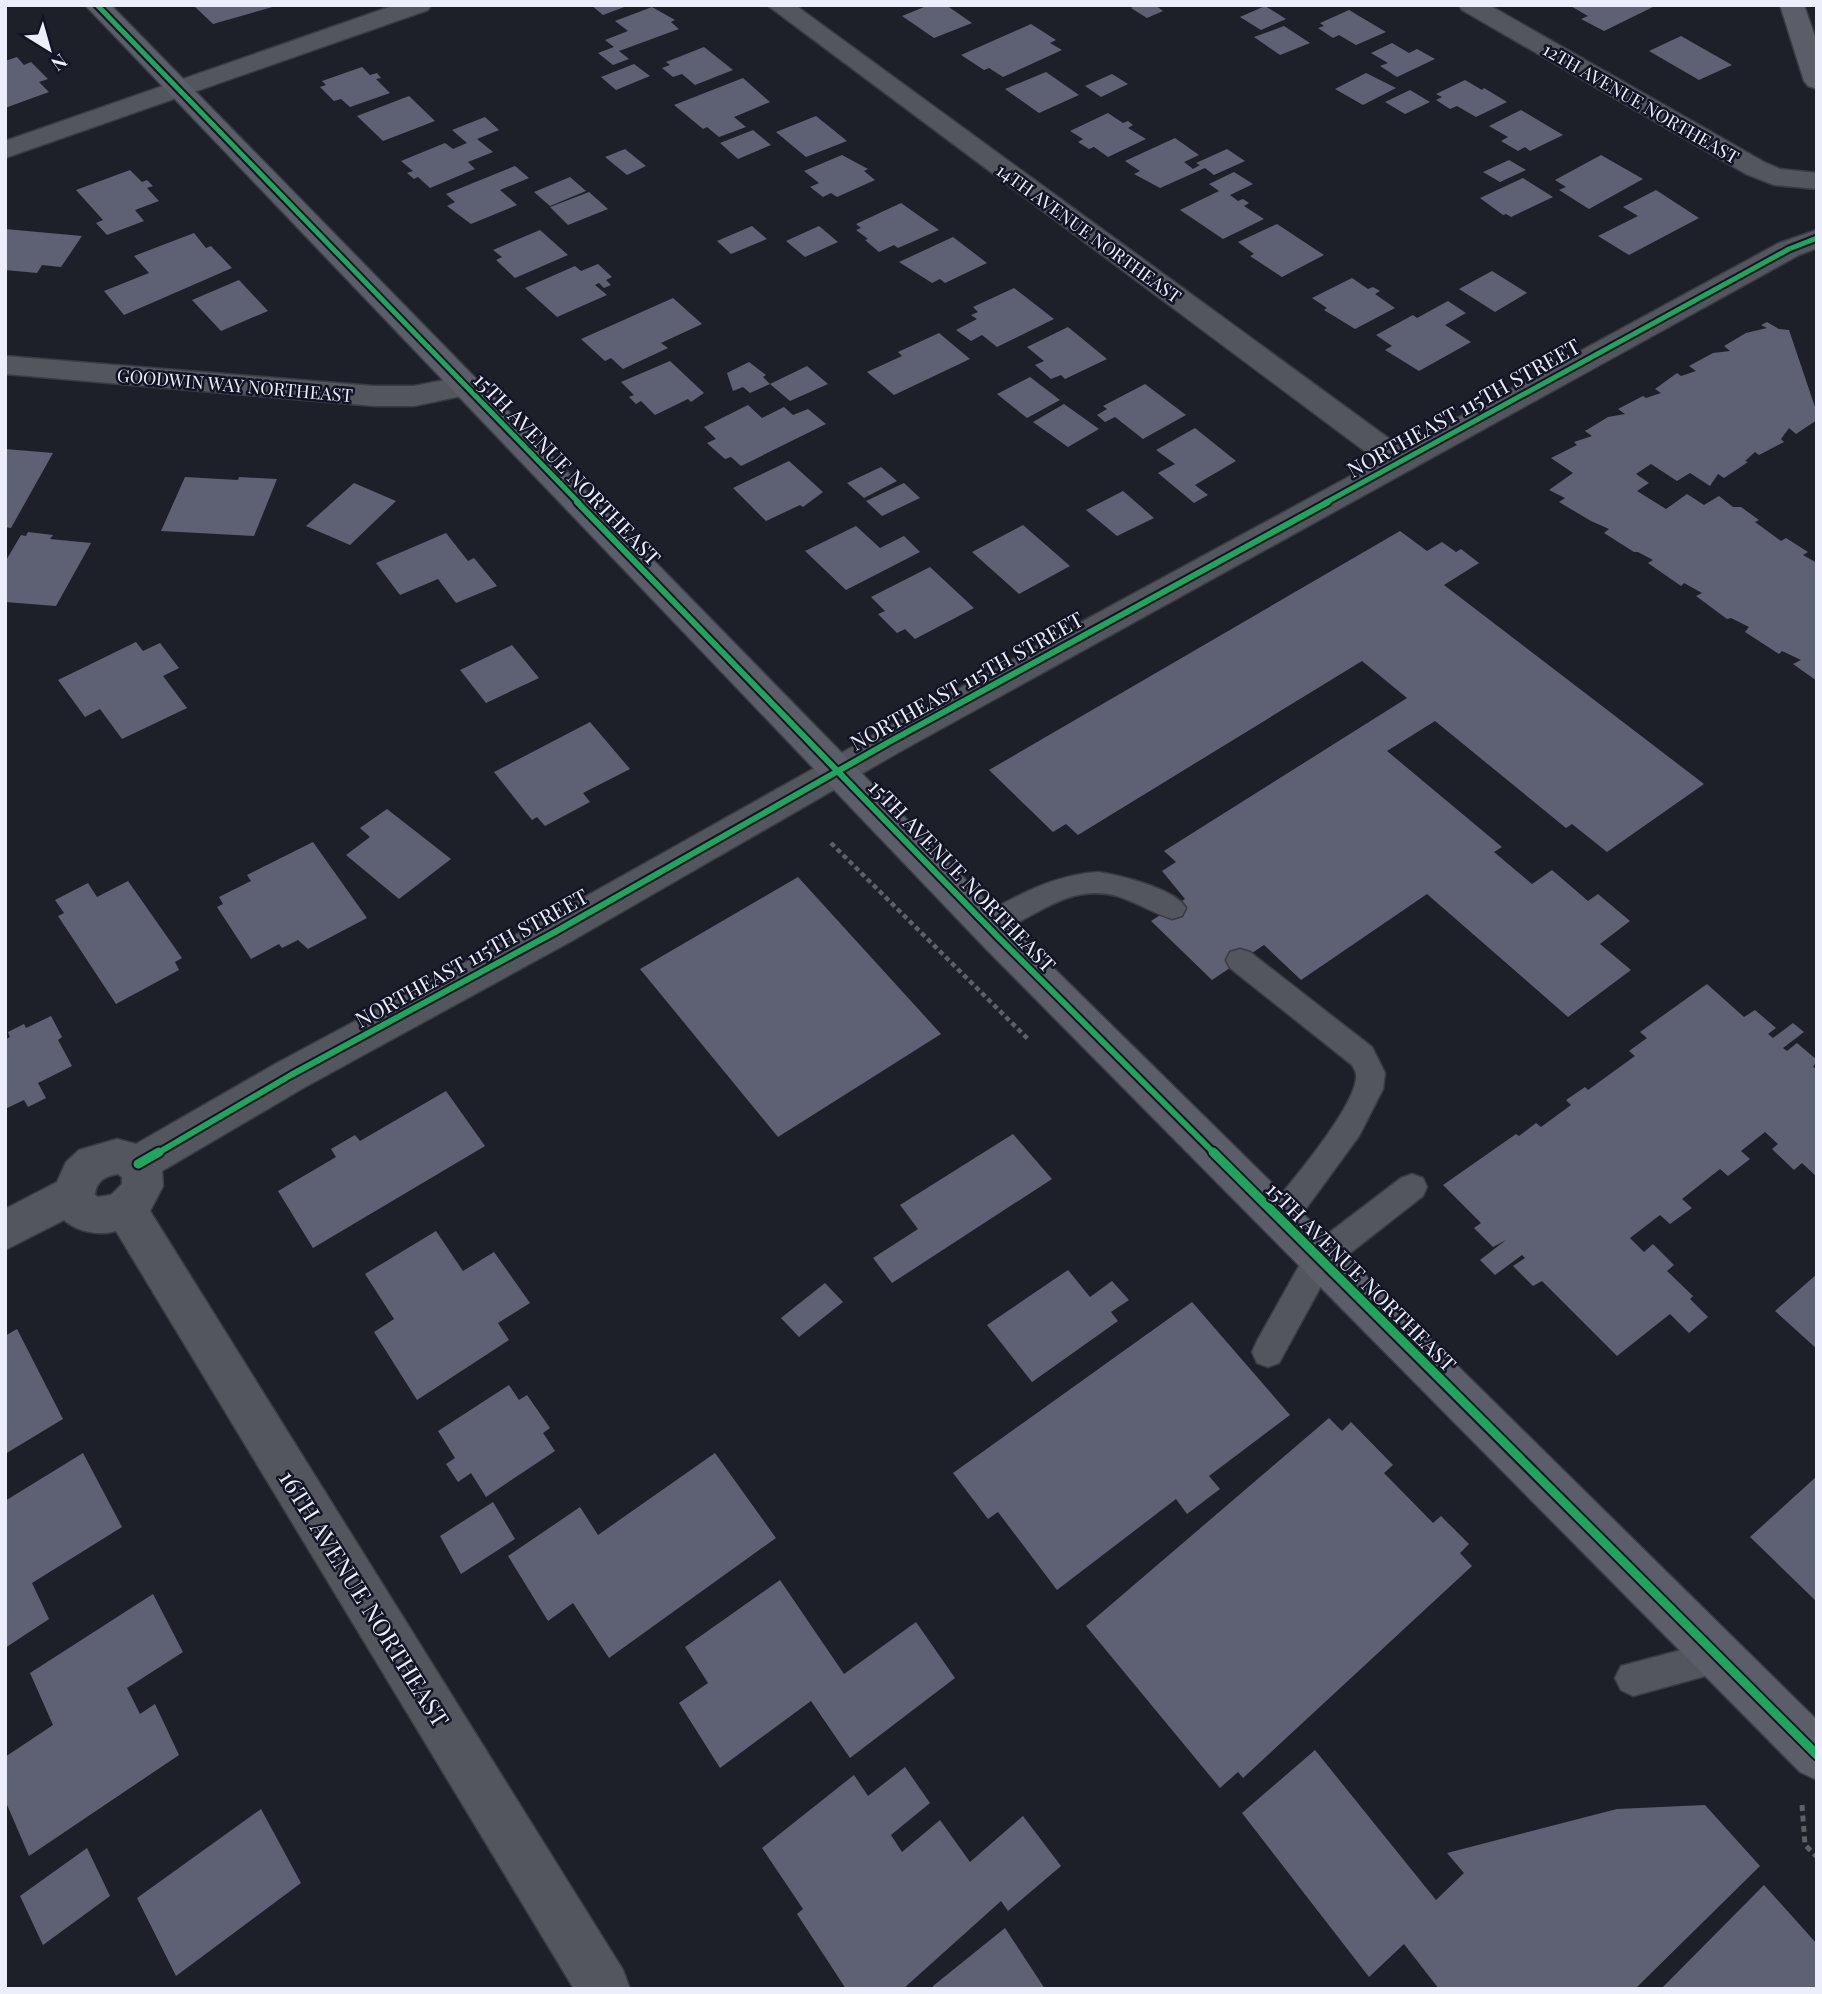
<svg xmlns="http://www.w3.org/2000/svg" width="1822" height="1994" viewBox="0 0 1822 1994" font-family="'Playfair Display',serif">
  <style>
    .building { fill: #5d6173 }
    .lines { fill: none; stroke-linecap: round; stroke-linejoin: round }
    .lane-casing { stroke: #3a3b43; stroke-width: 3 }
    .street-casing { stroke: #3a3b43; stroke-width: 3 }
    .secondary-casing { stroke: #3a3b43; stroke-width: 3 }
    .path-far1 { stroke: #5e6066; stroke-width: 4.5; stroke-dasharray: 5 3.5; stroke-linecap: butt }
    .path { stroke: #5e6066; stroke-width: 5; stroke-dasharray: 6 4.5; stroke-linecap: butt }
    .lane { fill: #54565d; fill-rule: evenodd }
    .street { fill: #54565d; fill-rule: evenodd }
    .secondary { fill: #5b5d68; fill-rule: evenodd }
    .cycleway-far2-casing { stroke: #111424; stroke-width: 9 }
    .cycleway-far1-casing { stroke: #111424; stroke-width: 10 }
    .cycleway-casing { stroke: #111424; stroke-width: 13 }
    .cycleway-far2 { stroke: #20a55d; stroke-width: 5 }
    .cycleway-far1 { stroke: #20a55d; stroke-width: 6 }
    .cycleway { stroke: #20a55d; stroke-width: 9 }
    .labels { text-anchor: middle; dominant-baseline: central; stroke-width: 5; stroke-linejoin: round; paint-order: stroke }
    .far-street-label { font-size: 18px; fill: #eceffb; stroke: #111424 }
    .street-label { font-size: 21px; fill: #eceffb; stroke: #111424 }
    .near-street-label { font-size: 24px; fill: #eceffb; stroke: #111424 }
  </style>
  <rect width="100%" height="100%" fill="#1e2029"/>
  <g class="building">
    <polygon points="193,5 276,5 276,6 213,24"/>
    <polygon points="591,5 627,5 627,6 603,15"/>
    <polygon points="929,5 946,5 972,23 934,38 902,16"/>
    <polygon points="1136,5 1155,5 1163,11 1147,18 1131,8"/>
    <polygon points="1569,5 1657,5 1604,31 1581,19 1588,16"/>
    <polygon points="1265,6 1286,19 1261,30 1240,17"/>
    <polygon points="652,7 675,20 671,22 679,29 619,51 629,59 613,65 598,53 614,47 605,40 628,31 615,21"/>
    <polygon points="1349,10 1386,32 1356,45 1339,35 1333,38 1318,28 1324,26 1320,23"/>
    <polygon points="1031,24 1056,40 1050,43 1062,50 1003,77 989,68 984,70 961,55"/>
    <polygon points="1284,26 1310,43 1280,55 1254,37"/>
    <polygon points="1681,36 1732,65 1699,80 1649,51"/>
    <polygon points="1392,43 1409,53 1417,49 1435,59 1397,77 1380,66 1388,63 1371,53"/>
    <polygon points="704,47 733,70 695,85 682,74 673,77 662,68 670,65 666,62"/>
    <polygon points="17,57 24,65 31,62 48,79 39,82 49,92 5,108 5,61"/>
    <polygon points="634,64 650,76 616,90 601,77"/>
    <polygon points="362,67 370,75 377,73 381,78 376,79 390,93 350,107 341,99 334,101 320,87 326,85 322,81"/>
    <polygon points="1046,72 1079,95 1039,113 1005,89"/>
    <polygon points="1366,73 1396,88 1363,105 1335,89"/>
    <polygon points="1112,74 1128,84 1101,97 1085,86"/>
    <polygon points="743,78 770,102 734,117 746,127 719,137 707,127 703,129 674,105"/>
    <polygon points="1465,80 1482,90 1484,88 1507,102 1476,117 1457,106 1450,109 1436,100 1442,97 1436,94"/>
    <polygon points="1410,90 1430,102 1405,114 1385,102"/>
    <polygon points="409,96 435,121 383,141 357,116"/>
    <polygon points="1521,110 1563,135 1530,151 1525,147 1518,151 1501,141 1508,137 1489,126"/>
    <polygon points="1108,113 1123,123 1128,121 1133,125 1128,128 1146,139 1108,157 1094,147 1089,149 1078,142 1083,139 1070,131"/>
    <polygon points="816,116 847,141 806,157 776,132"/>
    <polygon points="485,117 499,130 477,139 493,152 468,162 475,169 430,188 418,177 414,179 407,173 413,171 401,161 445,143 453,149 467,143 452,130"/>
    <polygon points="753,130 771,145 738,159 720,143"/>
    <polygon points="1175,138 1199,155 1184,162 1193,169 1200,165 1196,163 1227,149 1245,161 1214,175 1205,168 1160,188 1134,174 1140,171 1125,161"/>
    <polygon points="625,149 646,166 627,175 605,157"/>
    <polygon points="842,155 868,169 864,171 875,180 837,197 831,193 823,197 810,187 819,183 804,171"/>
    <polygon points="1601,155 1643,179 1589,209 1559,190 1566,187 1555,180"/>
    <polygon points="1509,160 1526,170 1500,182 1483,172"/>
    <polygon points="515,166 529,178 500,190 517,205 471,224 447,206 455,202 446,194"/>
    <polygon points="130,170 142,182 147,180 153,186 147,188 159,201 135,210 144,221 107,235 96,223 103,220 76,190"/>
    <polygon points="1234,172 1253,184 1230,195 1238,201 1243,199 1249,203 1244,206 1264,219 1223,239 1180,210 1219,191 1209,184"/>
    <polygon points="570,177 586,191 550,206 534,192"/>
    <polygon points="1523,178 1553,197 1511,217 1506,214 1503,215 1480,198"/>
    <polygon points="1656,190 1699,218 1629,255 1598,236 1638,216 1623,207"/>
    <polygon points="589,192 608,209 568,225 550,207"/>
    <polygon points="901,203 939,230 898,248 894,245 879,252 865,240 868,239 856,230 861,228 856,224"/>
    <polygon points="1277,224 1324,255 1282,277 1250,256 1254,254 1238,242"/>
    <polygon points="752,226 767,239 731,254 717,241"/>
    <polygon points="819,226 838,242 805,257 786,241"/>
    <polygon points="5,229 82,236 61,267 42,265 37,273 5,270"/>
    <polygon points="540,230 568,255 515,278 496,260 502,257 493,250"/>
    <polygon points="194,233 206,248 211,246 232,268 124,315 104,291 149,273 134,256"/>
    <polygon points="953,237 987,263 945,283 940,279 932,283 899,262"/>
    <polygon points="598,264 612,277 606,280 611,285 604,288 599,283 595,285 607,295 557,317 525,288 575,266 581,271"/>
    <polygon points="1492,271 1527,293 1495,312 1459,289"/>
    <polygon points="1352,278 1368,289 1373,287 1380,291 1375,294 1395,308 1355,329 1324,310 1327,308 1312,298"/>
    <polygon points="239,280 268,311 221,331 192,300"/>
    <polygon points="1014,288 1054,319 997,347 982,335 971,341 956,330 977,319 971,315 978,312 973,307"/>
    <polygon points="673,298 702,324 661,343 668,348 623,369 611,358 605,361 581,339"/>
    <polygon points="1448,301 1466,313 1445,325 1471,342 1419,371 1385,350 1392,346 1376,335 1413,315 1417,318"/>
    <polygon points="1767,322 1779,329 1789,330 1817,413 1817,420 1796,434 1789,428 1781,439 1784,442 1759,455 1755,452 1745,461 1748,462 1724,478 1718,474 1710,486 1690,473 1677,481 1651,464 1636,474 1649,483 1637,491 1666,509 1687,494 1704,505 1719,496 1733,507 1741,507 1759,520 1755,522 1781,541 1786,538 1808,552 1803,555 1817,563 1817,681 1793,664 1801,660 1782,651 1779,654 1745,632 1749,627 1731,618 1727,619 1696,596 1702,593 1684,583 1681,586 1648,563 1653,560 1638,552 1634,552 1604,533 1609,529 1591,521 1559,502 1565,498 1549,490 1573,473 1551,458 1577,445 1574,442 1592,436 1585,431 1608,417 1625,414 1618,409 1643,396 1646,398 1661,393 1655,389 1677,373 1681,376 1696,371 1689,366 1713,353 1730,351 1724,346 1746,333 1767,328 1761,325"/>
    <polygon points="1068,327 1107,359 1065,379 1061,375 1051,379 1035,365 1044,361 1027,347"/>
    <polygon points="939,333 970,359 894,395 867,372 902,356 898,352"/>
    <polygon points="670,361 704,393 691,402 688,399 655,415 641,401 636,404 629,397 634,395 621,382"/>
    <polygon points="749,362 766,375 763,377 770,384 750,393 743,387 733,391 727,373"/>
    <polygon points="807,366 828,384 790,401 770,384"/>
    <polygon points="1030,377 1060,400 1027,418 997,394"/>
    <polygon points="1145,384 1186,415 1143,439 1115,417 1105,422 1097,415 1107,409 1103,406"/>
    <polygon points="1064,404 1099,429 1068,447 1033,422"/>
    <polygon points="748,405 762,418 784,407 793,415 808,409 826,424 741,466 731,457 725,459 707,443 716,439 704,427"/>
    <polygon points="1195,428 1236,461 1195,485 1208,495 1194,503 1158,473 1175,464 1156,450"/>
    <polygon points="5,449 53,453 11,528 5,527"/>
    <polygon points="789,461 823,492 803,507 800,505 766,521 733,488"/>
    <polygon points="881,467 897,481 864,498 847,483"/>
    <polygon points="185,477 238,480 239,477 277,479 254,536 161,531"/>
    <polygon points="354,483 396,501 350,545 306,526"/>
    <polygon points="904,483 920,498 882,516 866,501"/>
    <polygon points="1123,491 1154,518 1117,536 1086,510"/>
    <polygon points="1023,525 1070,566 1019,594 972,552"/>
    <polygon points="856,526 880,548 904,536 920,552 846,590 805,551"/>
    <polygon points="1400,531 1427,551 1442,542 1456,552 1461,549 1479,563 1444,585 1704,784 1607,852 1572,824 1566,828 1435,721 1387,751 1502,847 1494,852 1532,884 1552,870 1588,901 1598,894 1630,921 1600,944 1631,970 1568,1017 1427,894 1301,980 1264,945 1212,980 1151,921 1185,899 1162,871 1176,862 1164,851 1407,698 1362,661 1078,835 1066,824 1053,832 989,770"/>
    <polygon points="28,532 53,535 50,539 91,543 56,606 5,602 5,562 21,535 26,536"/>
    <polygon points="446,533 468,561 474,558 497,586 456,603 438,579 400,595 376,563"/>
    <polygon points="930,567 974,608 915,639 905,629 897,633 878,614 885,611 871,597"/>
    <polygon points="136,642 143,651 160,643 179,668 163,676 187,708 122,739 100,709 85,717 58,680"/>
    <polygon points="512,645 539,678 486,703 460,670"/>
    <polygon points="590,722 630,769 583,793 590,802 545,826 537,817 532,820 494,772"/>
    <polygon points="387,809 451,859 399,899 346,855 370,837 360,828"/>
    <polygon points="313,842 367,918 308,949 298,940 282,948 279,944 251,959 217,907 223,904 219,897 251,881 247,875"/>
    <polygon points="798,877 941,1034 778,1137 640,969"/>
    <polygon points="128,881 182,958 175,962 179,970 116,1004 58,916 64,913 55,900 88,883 97,897"/>
    <polygon points="1707,984 1744,1017 1755,1010 1776,1028 1768,1034 1773,1038 1793,1023 1804,1032 1783,1048 1787,1051 1797,1043 1817,1060 1813,1067 1817,1069 1817,1177 1802,1163 1794,1170 1772,1149 1778,1144 1765,1132 1741,1151 1750,1159 1728,1176 1720,1169 1682,1199 1692,1208 1670,1224 1660,1215 1630,1238 1644,1252 1653,1244 1674,1265 1667,1271 1693,1296 1690,1299 1708,1317 1689,1333 1670,1314 1617,1356 1542,1281 1533,1286 1513,1266 1525,1258 1522,1255 1495,1275 1480,1260 1506,1240 1493,1247 1474,1228 1481,1223 1443,1185 1516,1134 1519,1136 1536,1123 1541,1127 1571,1105 1566,1100 1585,1087 1588,1090 1635,1056 1629,1051 1647,1038 1640,1032"/>
    <polygon points="51,1016 62,1037 58,1040 72,1066 38,1083 46,1098 28,1107 24,1100 5,1109 5,1040 10,1037 8,1032 24,1024 26,1028"/>
    <polygon points="446,1091 485,1146 313,1248 278,1191 336,1157 331,1149 355,1135 360,1141"/>
    <polygon points="1013,1134 1052,1179 892,1283 873,1258 918,1229 900,1205"/>
    <polygon points="436,1231 463,1271 494,1252 530,1303 498,1323 509,1340 417,1400 374,1332 394,1319 365,1274"/>
    <polygon points="1068,1270 1090,1297 1112,1281 1129,1300 1111,1312 1118,1321 1032,1382 987,1325"/>
    <polygon points="1817,1274 1817,1349 1775,1311"/>
    <polygon points="825,1283 843,1302 799,1337 781,1318"/>
    <polygon points="1192,1302 1290,1415 1209,1476 1220,1489 1187,1514 1176,1499 1057,1590 998,1512 988,1519 953,1473"/>
    <polygon points="17,1329 63,1419 5,1454 5,1336"/>
    <polygon points="509,1385 519,1400 527,1395 550,1428 543,1433 555,1451 486,1497 471,1473 458,1482 446,1464 455,1458 438,1431"/>
    <polygon points="1329,1418 1342,1431 1351,1422 1393,1465 1384,1473 1433,1523 1441,1516 1469,1544 1460,1553 1472,1566 1243,1778 1238,1772 1220,1788 1086,1626"/>
    <polygon points="83,1453 122,1527 32,1583 49,1619 5,1648 5,1501"/>
    <polygon points="715,1453 776,1538 609,1658 573,1603 548,1621 508,1556 580,1507 598,1535"/>
    <polygon points="1817,1476 1817,1602 1750,1537"/>
    <polygon points="493,1502 515,1539 461,1574 440,1536"/>
    <polygon points="780,1580 844,1674 916,1622 955,1678 850,1758 811,1701 720,1768 679,1703 708,1683 685,1647"/>
    <polygon points="153,1594 183,1652 127,1688 140,1714 155,1704 179,1755 29,1856 5,1800 5,1757 53,1725 30,1673"/>
    <polygon points="1315,1750 1436,1900 1464,1873 1447,1853 1617,1809 1705,1805 1760,1866 1635,1989 1439,1989 1404,1944 1369,1977 1242,1813"/>
    <polygon points="905,1767 930,1803 891,1835 902,1852 940,1820 970,1862 1023,1816 1061,1866 1008,1911 1001,1901 903,1989 846,1989 797,1914 803,1909 762,1848 854,1775 868,1796"/>
    <polygon points="261,1809 301,1883 176,1976 137,1898"/>
    <polygon points="87,1848 110,1896 43,1945 20,1896"/>
    <polygon points="1764,1885 1817,1944 1817,1989 1661,1989"/>
    <polygon points="1005,1928 1045,1989 934,1989 933,1986"/>
  </g>
  <g class="lines">
    <defs>
      <g id="lane">
        <path d="M1098,872C1119,875 1176,889 1186,908L1182,916L1172,919C1153,913 1136,902 1117,896C1066,882 1031,922 987,937L977,934L973,926L977,918C1016,896 1053,875 1098,872Z"/>
        <path d="M1240,949L1250,952L1372,1047L1385,1073L1383,1089L1359,1136L1291,1229L1280,1233L1269,1229L1265,1219L1269,1209C1288,1186 1360,1102 1356,1074C1356,1071 1353,1067 1352,1065L1230,968L1226,960L1230,952Z"/>
        <polygon points="1412,1174 1423,1178 1427,1187 1423,1196 1331,1268 1279,1363 1268,1367 1257,1363 1252,1352 1257,1341 1309,1248 1401,1178"/>
        <polygon points="1719,1640 1731,1645 1736,1657 1731,1669 1633,1696 1621,1690 1615,1678 1621,1666"/>
      </g>
      <g id="street">
        <polygon points="395,5 431,5 428,10 5,158 5,141"/>
        <path d="M767,5H795L1402,448L1779,243L1817,230V248L1799,255L901,751L568,943L305,1087L162,1171L163,1186L150,1211L623,1970L630,1989H574L116,1231C99,1236 78,1232 64,1220L5,1250V1209L57,1182L66,1162L79,1150L117,1139L136,1144L277,1063L542,921L877,733L1378,461ZM118,1174L122,1177V1184L111,1195L98,1197L95,1195C96,1181 105,1176 118,1174Z"/>
        <polygon points="1459,5 1489,5 1764,162 1780,169 1817,173 1817,189 1774,185 1746,174 1462,10"/>
        <polygon points="5,356 374,386 414,386 465,376 476,379 480,386 476,393 414,406 374,406 5,374"/>
      </g>
      <g id="secondary">
        <polygon points="85,5 111,5 1011,926 1817,1720 1817,1780 1800,1772 985,948"/>
        <polygon points="1780,5 1804,5 1817,42 1817,89 1808,86 1804,81"/>
      </g>
    </defs>
    <use href="#lane" class="lane-casing"/>
    <use href="#street" class="street-casing"/>
    <use href="#secondary" class="secondary-casing"/>
    <polyline class="path-far1" points="831,843 1029,1040"/>
    <polyline class="path" points="1802,1805 1805,1845 1817,1857"/>
    <use href="#lane" class="lane"/>
    <use href="#street" class="street"/>
    <use href="#secondary" class="secondary"/>
    <defs>
      <g id="cycleway-far2">
        <polyline points="97,5 579,503"/>
        <polyline points="1325,503 1789,249 1817,238"/>
      </g>
      <g id="cycleway-far1">
        <polyline points="577,502 998,937 1215,1154"/>
        <polyline points="156,1154 291,1075 555,932 889,742 1328,502"/>
      </g>
      <g id="cycleway">
        <polyline points="1213,1152 1817,1755"/>
        <polyline points="138,1164 159,1152"/>
      </g>
    </defs>
    <use href="#cycleway-far2" class="cycleway-far2-casing"/>
    <use href="#cycleway-far1" class="cycleway-far1-casing"/>
    <use href="#cycleway" class="cycleway-casing"/>
    <use href="#cycleway-far2" class="cycleway-far2"/>
    <use href="#cycleway-far1" class="cycleway-far1"/>
    <use href="#cycleway" class="cycleway"/>
  </g>
  <g class="labels">
    <g class="far-street-label">
      <text transform="translate(1641 103) rotate(30)">12TH AVENUE NORTHEAST</text>
      <text transform="translate(1089 233) rotate(36)">14TH AVENUE NORTHEAST</text>
      <text transform="translate(235 385) rotate(5)">GOODWIN WAY NORTHEAST</text>
    </g>
    <g class="street-label">
      <text transform="translate(1463 407) rotate(-29)">NORTHEAST 115TH STREET</text>
      <text transform="translate(568 468) rotate(46)">15TH AVENUE NORTHEAST</text>
      <text transform="translate(966 680) rotate(-29)">NORTHEAST 115TH STREET</text>
      <text transform="translate(963 875) rotate(46)">15TH AVENUE NORTHEAST</text>
      <text transform="translate(471 957) rotate(-29)">NORTHEAST 115TH STREET</text>
      <text transform="translate(1362 1276) rotate(45)">15TH AVENUE NORTHEAST</text>
    </g>
    <g class="near-street-label">
      <text transform="translate(365 1598) rotate(58)">16TH AVENUE NORTHEAST</text>
    </g>
  </g>
  <rect width="1822" height="1994" fill="none" stroke="#eceffb" stroke-width="14"/>
  <g transform="translate(49 49) rotate(143)" stroke="#111424" stroke-width="5" paint-order="stroke">
  <path d="M0-5L12 26L0 18L-12 26Z" fill="#eceffb"/>
  <text y="-10" font-size="19" font-weight="bold" text-anchor="middle" fill="#eceffb">N</text>
  </g>
</svg>
